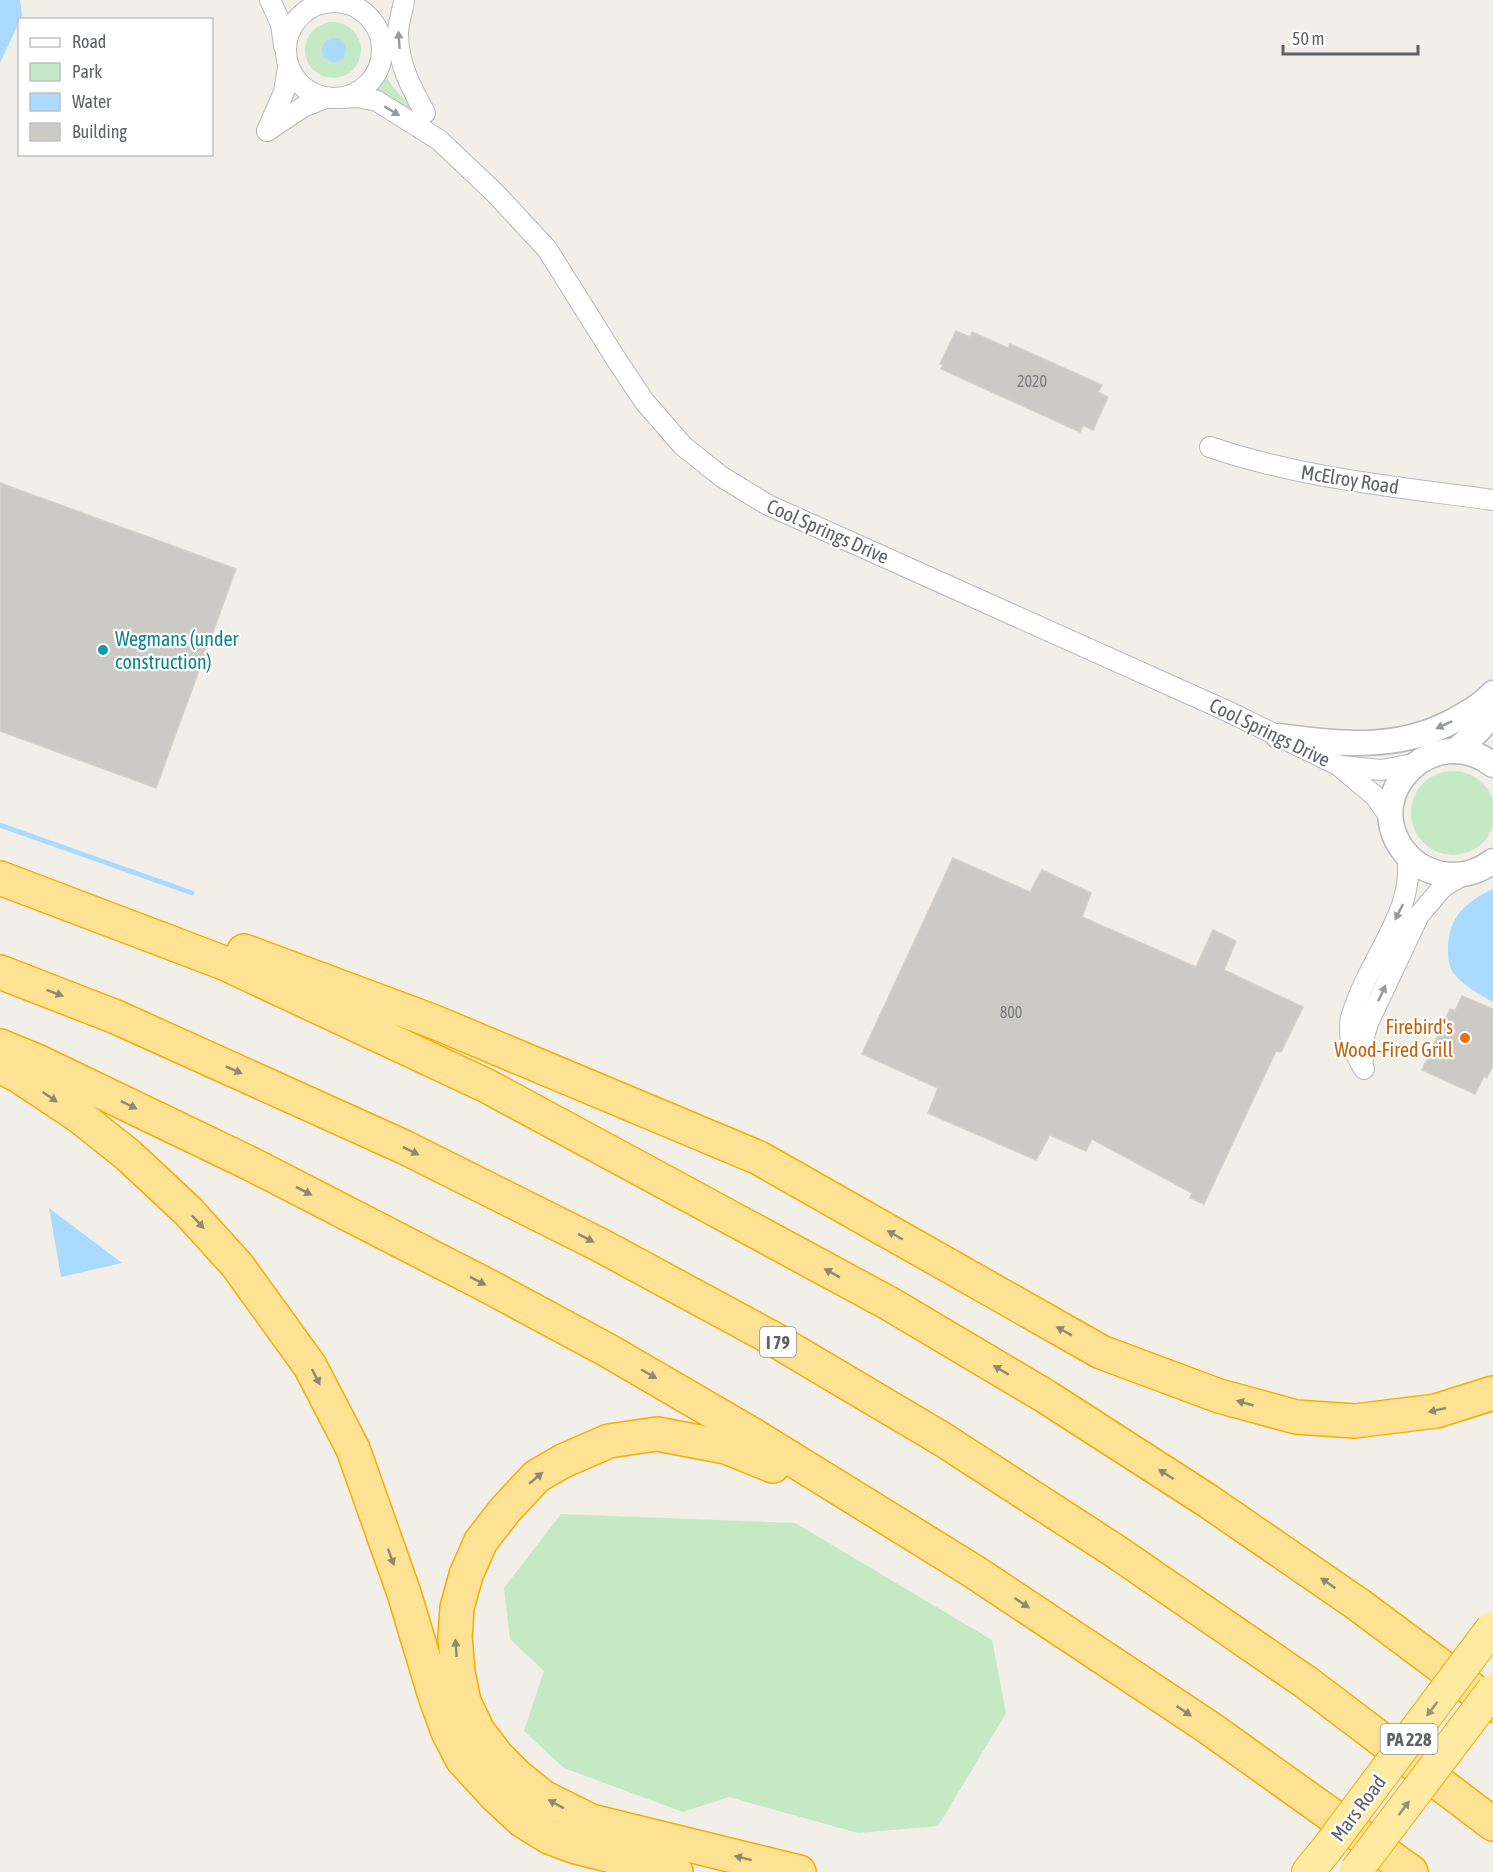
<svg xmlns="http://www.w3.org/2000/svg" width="1493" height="1872" viewBox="0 0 1493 1872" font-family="'Asap Condensed',sans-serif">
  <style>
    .green { fill: #c5e8c5 }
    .water { fill: #aadaff }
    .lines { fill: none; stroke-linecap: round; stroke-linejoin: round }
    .stream { stroke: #aadaff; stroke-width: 5 }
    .building { fill: #cccac5; stroke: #d6d1c6; stroke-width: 1.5 }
    .minor-casing { stroke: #b5b8bc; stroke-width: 22 }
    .tertiary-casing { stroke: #b5b8bc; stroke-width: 27 }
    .trunk-casing { stroke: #f9ab00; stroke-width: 34 }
    .motorway-casing { stroke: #f9ab00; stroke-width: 36 }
    .minor { stroke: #fff; stroke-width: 20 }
    .tertiary { stroke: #fff; stroke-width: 24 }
    .trunk { stroke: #feeaa1; stroke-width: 32 }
    .motorway { stroke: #fde293; stroke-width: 33 }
    .trunk-bridge-casing { stroke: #f9ab00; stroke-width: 34; stroke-linecap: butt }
    .trunk-bridge { stroke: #feeaa1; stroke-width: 32 }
    .oneway { fill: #979a9d }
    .oneway2 { fill: #8e8975 }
    .oneway3 { fill: #97927c }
    .culture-dot { fill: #0f9aa8; stroke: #fff; stroke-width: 2 }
    .food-dot { fill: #e8710a; stroke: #fff; stroke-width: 2 }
    .labels { text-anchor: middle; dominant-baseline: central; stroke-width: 4.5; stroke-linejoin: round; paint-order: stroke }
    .number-label { font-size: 16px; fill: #7a7d7f }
    .shield { fill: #fff; stroke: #8f9295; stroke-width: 1.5 }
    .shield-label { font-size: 18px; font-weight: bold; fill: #5f6368 }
    .street-label { font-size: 20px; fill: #5f6368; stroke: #fff }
    .culture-label { font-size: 20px; fill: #0d838f; stroke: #fff; text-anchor: start }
    .food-label { font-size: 20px; fill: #c56008; stroke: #fff; text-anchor: end }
  </style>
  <rect width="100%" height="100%" fill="#f1efe8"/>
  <g class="green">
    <circle cx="333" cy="50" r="28"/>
    <path d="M385,74C395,95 416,107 427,127L372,91Z"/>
    <circle cx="1453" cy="813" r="42"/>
    <polygon points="561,1514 795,1523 992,1640 1006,1713 938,1826 858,1833 729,1797 683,1812 564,1768 524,1731 544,1671 510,1639 504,1588"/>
  </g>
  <g class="water">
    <polygon points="0,0 20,0 22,16 0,63"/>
    <circle cx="334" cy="50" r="12"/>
    <path d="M1493,889V1002C1478,994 1462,985 1452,971C1448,963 1448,957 1448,948C1448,917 1467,901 1493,889Z"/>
    <polygon points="49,1208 122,1263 61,1277"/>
  </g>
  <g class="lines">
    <polyline class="stream" points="0,825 192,893"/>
  </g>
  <g class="building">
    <polygon points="956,331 970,337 972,332 1008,348 1010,344 1102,385 1098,392 1108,397 1093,430 1083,425 1080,432 941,369 943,365 940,364"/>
    <polygon points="0,483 236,569 156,788 0,731"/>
    <polygon points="953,858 1030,892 1042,870 1091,893 1082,917 1196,967 1213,930 1236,941 1224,970 1303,1007 1281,1052 1276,1051 1204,1204 1190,1198 1192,1193 1092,1139 1086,1151 1050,1135 1036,1160 928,1113 938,1088 862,1054"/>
    <polygon points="1462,996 1493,1009 1493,1065 1487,1078 1484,1076 1475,1094 1422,1070 1450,1009 1455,1011"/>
  </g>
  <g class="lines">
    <defs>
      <g id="minor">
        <polyline points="270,0 281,24 284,46"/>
        <path d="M404,0C403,11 398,22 398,33C398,64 411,87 425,113"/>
        <circle cx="334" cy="50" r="48"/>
        <polyline points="340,98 358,97 377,101 439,140 495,193 547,249 616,359 644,401 683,446 722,477 768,505 1225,710 1338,765 1375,796 1391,819"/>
        <polyline points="267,131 284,92 288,67"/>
        <polyline points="267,131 303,107 325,98"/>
        <path d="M1210,447C1300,478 1398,487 1493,500"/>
        <polyline points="1341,766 1381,770 1414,764"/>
        <polyline points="1363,1060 1363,1040 1368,1023 1419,915 1443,887 1463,875"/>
        <path d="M1364,1069C1357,1057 1350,1044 1350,1030C1349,1020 1354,1008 1358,998C1375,953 1416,905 1407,856"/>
      </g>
      <g id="tertiary">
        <path d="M1278,736C1337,744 1396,751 1451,722C1466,714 1481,706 1493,693"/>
        <polyline points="1455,751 1478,731 1493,714"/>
        <path d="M1493,765C1436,720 1360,792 1403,850C1411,861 1423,869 1437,873C1457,878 1477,873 1493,861"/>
      </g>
      <polyline id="trunk" points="1308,1872 1326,1850"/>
      <g id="motorway">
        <polyline points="0,878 224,963 487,1086 890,1304 1045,1396 1208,1501 1359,1605 1493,1705"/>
        <polyline points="244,951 432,1021 759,1158 1101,1352 1219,1396 1296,1417 1355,1421 1436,1411 1493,1393"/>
        <polyline points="0,972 116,1017 404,1147 600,1245 770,1337 942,1439 1115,1551 1307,1683 1493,1824"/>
        <polyline points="0,1046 39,1062 251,1164 490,1287 607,1350 753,1435 973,1571 1208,1727 1411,1872"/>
        <polyline points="0,1066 19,1076 79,1116 128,1155 188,1211 237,1265 310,1366 353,1449 404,1593 435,1696 448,1732 462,1759 496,1796 523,1821 549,1837 576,1847 676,1872"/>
        <polyline points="773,1466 726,1447 657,1434 609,1441 563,1461 537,1476 506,1509 481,1541 466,1575 457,1608 455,1637 458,1672 464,1702 478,1731 497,1756 517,1776 543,1797 591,1821 799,1872"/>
      </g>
    </defs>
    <use href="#minor" class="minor-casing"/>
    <use href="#tertiary" class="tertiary-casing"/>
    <use href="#trunk" class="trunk-casing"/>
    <use href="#motorway" class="motorway-casing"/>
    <use href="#minor" class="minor"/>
    <use href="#tertiary" class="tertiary"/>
    <use href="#trunk" class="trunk"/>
    <use href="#motorway" class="motorway"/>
    <defs>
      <g id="trunk-bridge">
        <polyline points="1326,1850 1492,1628"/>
        <polyline points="1356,1871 1493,1690"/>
      </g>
    </defs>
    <use href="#trunk-bridge" class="trunk-bridge-casing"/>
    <use href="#trunk-bridge" class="trunk-bridge"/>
  </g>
  <defs><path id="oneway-solid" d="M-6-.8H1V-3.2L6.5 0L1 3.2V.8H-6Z" transform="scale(1.5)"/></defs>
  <g class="oneway">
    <use href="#oneway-solid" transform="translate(399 40) rotate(-94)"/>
    <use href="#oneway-solid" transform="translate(392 111) rotate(31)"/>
    <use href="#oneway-solid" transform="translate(1444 725) rotate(155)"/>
    <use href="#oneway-solid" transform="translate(1399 912) rotate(117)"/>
    <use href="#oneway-solid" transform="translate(1382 993) rotate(-65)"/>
  </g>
  <g class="oneway2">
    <use href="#oneway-solid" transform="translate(55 993) rotate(21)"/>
    <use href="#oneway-solid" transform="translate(234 1070) rotate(24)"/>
    <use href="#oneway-solid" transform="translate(50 1097) rotate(34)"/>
    <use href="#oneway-solid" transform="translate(129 1105) rotate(26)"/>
    <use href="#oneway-solid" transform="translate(411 1151) rotate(26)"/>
    <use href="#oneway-solid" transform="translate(304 1191) rotate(27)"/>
    <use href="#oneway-solid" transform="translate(198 1222) rotate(47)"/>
    <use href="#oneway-solid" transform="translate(895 1235) rotate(-150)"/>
    <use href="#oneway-solid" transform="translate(586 1238) rotate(27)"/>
    <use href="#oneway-solid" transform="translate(832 1273) rotate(-151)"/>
    <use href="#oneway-solid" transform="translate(478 1281) rotate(27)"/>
    <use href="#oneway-solid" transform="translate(1064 1331) rotate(-151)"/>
    <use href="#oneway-solid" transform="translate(1001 1370) rotate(-149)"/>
    <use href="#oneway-solid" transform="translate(649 1374) rotate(30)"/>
    <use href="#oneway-solid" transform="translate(316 1377) rotate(63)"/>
    <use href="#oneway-solid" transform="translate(1245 1403) rotate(-164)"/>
    <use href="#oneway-solid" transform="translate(1437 1410) rotate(167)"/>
    <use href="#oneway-solid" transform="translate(1166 1474) rotate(-147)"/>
    <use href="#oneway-solid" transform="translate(536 1478) rotate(-40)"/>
    <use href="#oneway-solid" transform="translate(391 1557) rotate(70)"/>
    <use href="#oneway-solid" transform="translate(1328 1583) rotate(-145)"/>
    <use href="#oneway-solid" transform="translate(1022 1603) rotate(34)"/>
    <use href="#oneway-solid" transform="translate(456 1648) rotate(-94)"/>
    <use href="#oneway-solid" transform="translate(1184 1711) rotate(34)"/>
    <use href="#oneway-solid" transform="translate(556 1804) rotate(-151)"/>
    <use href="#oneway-solid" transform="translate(743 1858) rotate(-166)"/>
  </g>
  <g class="oneway3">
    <use href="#oneway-solid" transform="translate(1432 1709) rotate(127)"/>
    <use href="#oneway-solid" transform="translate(1404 1808) rotate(-53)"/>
  </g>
  <circle class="culture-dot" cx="103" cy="650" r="6"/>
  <circle class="food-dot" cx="1465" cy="1038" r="6"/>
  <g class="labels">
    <g class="number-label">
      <text x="1032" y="381">2020</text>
      <text x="1011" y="1012">800</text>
    </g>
    <g class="shield">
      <rect x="760" y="1327" width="36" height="30" rx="4.5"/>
      <rect x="1380.5" y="1724" width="57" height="30" rx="4.5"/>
    </g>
    <g class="shield-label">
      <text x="778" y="1342">I 79</text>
      <text x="1409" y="1739">PA 228</text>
    </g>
    <g class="street-label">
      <text transform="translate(1350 479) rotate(9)">McElroy Road</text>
      <text transform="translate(828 531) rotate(24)">Cool Springs Drive</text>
      <text transform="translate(1270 732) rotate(26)">Cool Springs Drive</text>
      <text transform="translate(1358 1808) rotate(-53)">Mars Road</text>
    </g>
    <g class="culture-label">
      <text x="115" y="638">Wegmans (under<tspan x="115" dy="23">construction)</tspan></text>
    </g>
    <g class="food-label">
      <text x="1453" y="1026">Firebird's<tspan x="1453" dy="23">Wood-Fired Grill</tspan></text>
    </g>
  </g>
  <rect x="18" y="18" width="195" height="138" fill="#ffffff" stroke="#bfc1c3" stroke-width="1.5"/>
  <rect x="30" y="38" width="30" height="9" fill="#ffffff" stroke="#bfc1c3" stroke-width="1.5"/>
  <text x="72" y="48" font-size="18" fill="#5f6368">Road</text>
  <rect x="30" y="63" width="30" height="18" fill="#c5e8c5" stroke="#bfc1c3" stroke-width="1.5"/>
  <text x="72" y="78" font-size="18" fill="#5f6368">Park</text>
  <rect x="30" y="93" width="30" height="18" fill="#aadaff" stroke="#bfc1c3" stroke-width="1.5"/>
  <text x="72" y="108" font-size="18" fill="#5f6368">Water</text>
  <rect x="30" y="123" width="30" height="18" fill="#cccac5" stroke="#bfc1c3" stroke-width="1.5"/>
  <text x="72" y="138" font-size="18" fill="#5f6368">Building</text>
  <path d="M1283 45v9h135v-9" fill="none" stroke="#5f6368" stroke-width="3"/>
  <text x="1292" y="45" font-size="18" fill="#5f6368" stroke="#ffffff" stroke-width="4.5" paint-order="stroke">50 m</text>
</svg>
